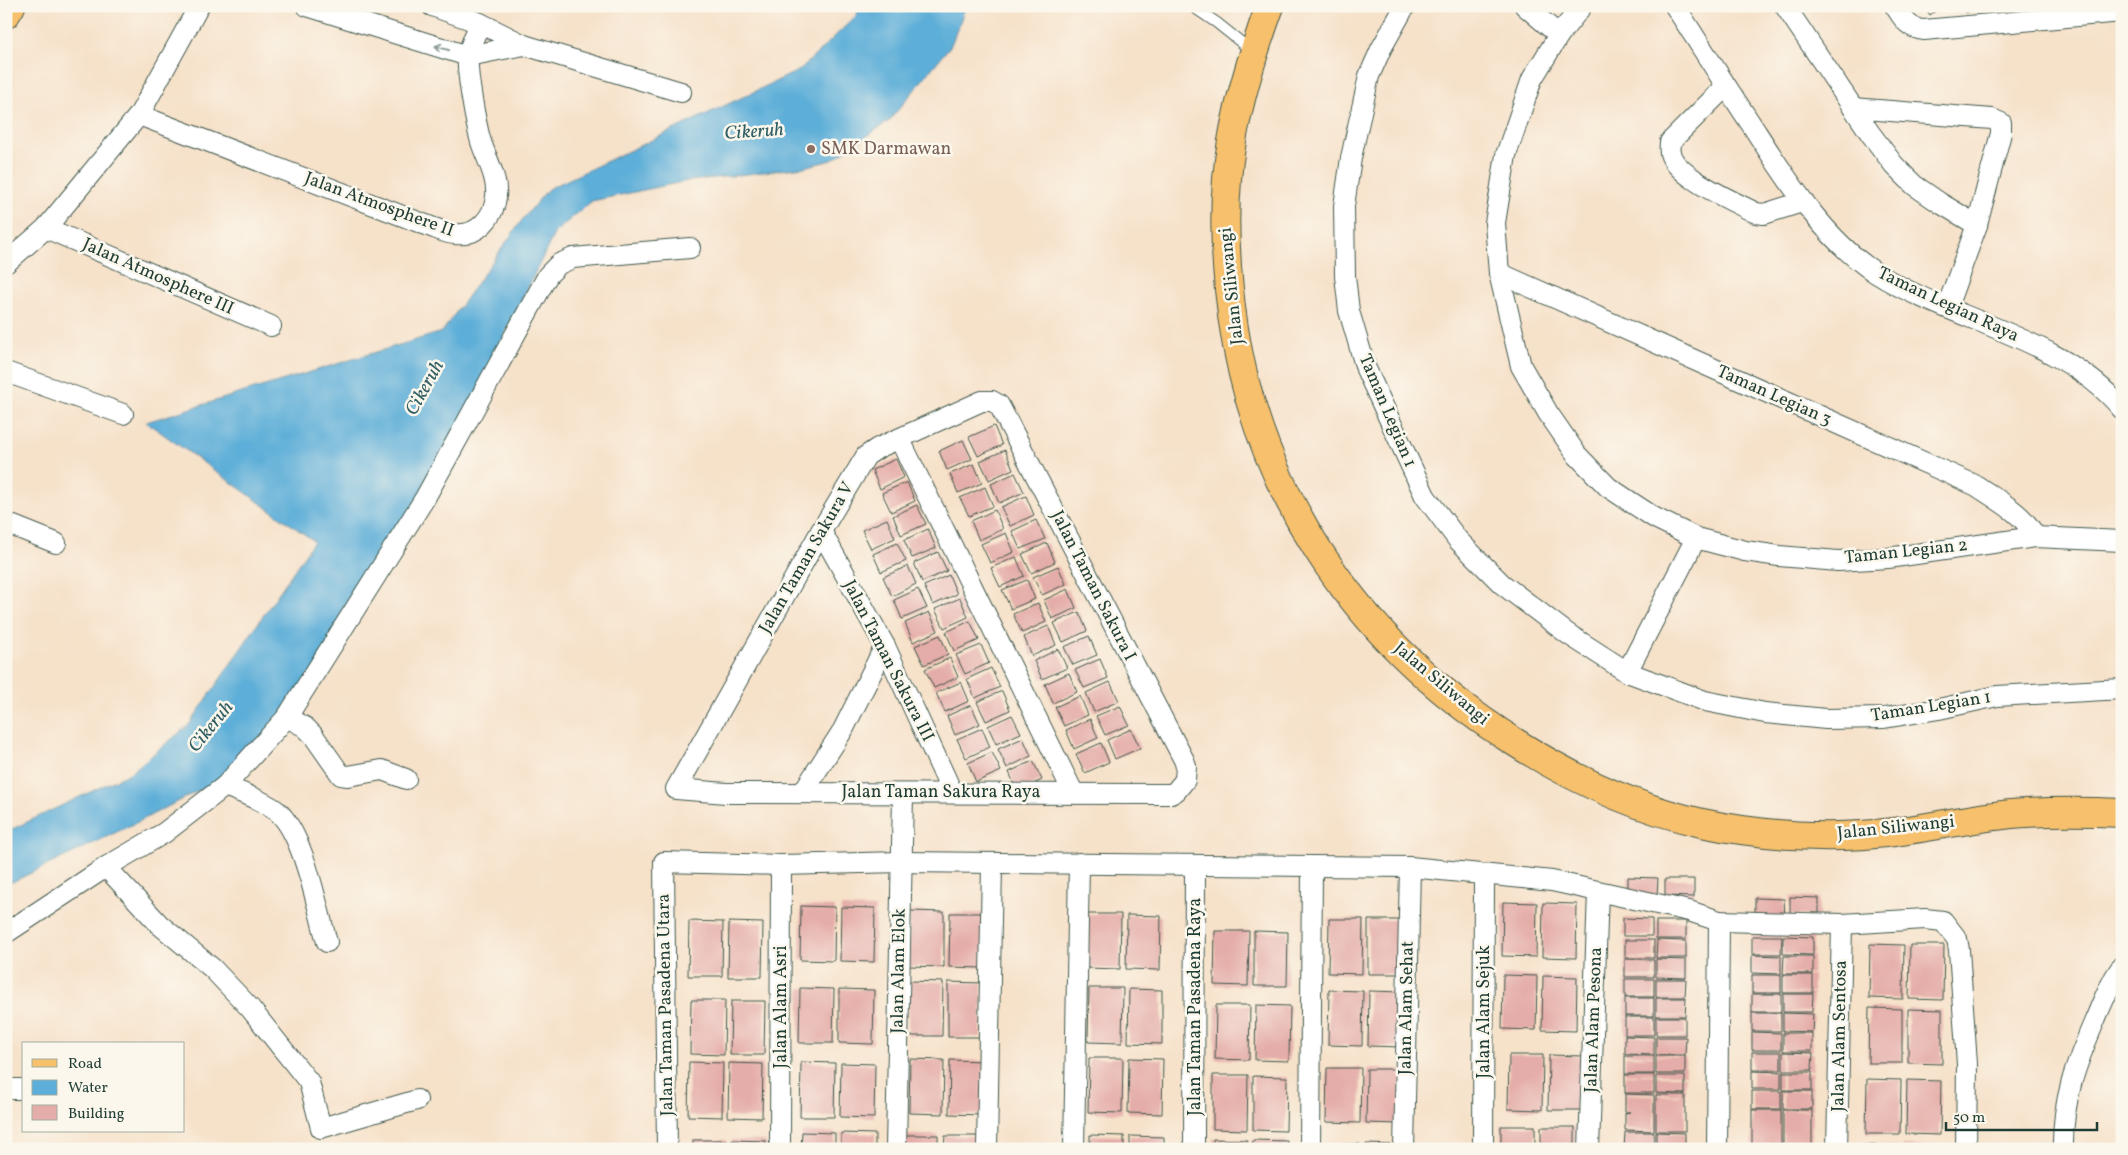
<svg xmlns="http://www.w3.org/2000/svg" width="2128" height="1155" viewBox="0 0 2128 1155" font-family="Vollkorn,serif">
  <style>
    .water { fill: #5daed8; stroke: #3e7686 }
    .building { fill: #e5ada9 }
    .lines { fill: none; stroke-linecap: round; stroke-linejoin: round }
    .lane-casing { stroke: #3f564a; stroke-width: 12 }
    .street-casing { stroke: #3f564a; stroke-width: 22 }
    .primary-casing { stroke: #3f564a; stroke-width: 30 }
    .lane { stroke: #fff; stroke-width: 10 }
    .street { stroke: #fff; stroke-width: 20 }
    .primary { stroke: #f7c06c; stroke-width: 28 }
    .oneway { stroke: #8f9e9a }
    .education-dot { fill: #8d6e63; stroke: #fbf7ec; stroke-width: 2 }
    .labels { text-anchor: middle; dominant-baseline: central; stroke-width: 5; stroke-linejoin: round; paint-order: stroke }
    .education-label { font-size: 18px; fill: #785e54; stroke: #fbf7ec; text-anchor: start }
    .street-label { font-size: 18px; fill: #1f3d34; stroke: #fbf7ec }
    .water-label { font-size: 19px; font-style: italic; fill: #325f65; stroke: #fbf7ec }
  </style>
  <rect width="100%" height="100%" fill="#fbf7ec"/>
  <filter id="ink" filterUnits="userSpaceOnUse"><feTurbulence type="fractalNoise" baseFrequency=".02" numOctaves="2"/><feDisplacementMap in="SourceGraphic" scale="10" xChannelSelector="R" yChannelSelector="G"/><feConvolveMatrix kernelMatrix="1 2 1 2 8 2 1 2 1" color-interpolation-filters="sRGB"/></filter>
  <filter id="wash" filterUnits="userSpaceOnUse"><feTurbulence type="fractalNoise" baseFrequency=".0096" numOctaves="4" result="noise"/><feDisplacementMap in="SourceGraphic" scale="20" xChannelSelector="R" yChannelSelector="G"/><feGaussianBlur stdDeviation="1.12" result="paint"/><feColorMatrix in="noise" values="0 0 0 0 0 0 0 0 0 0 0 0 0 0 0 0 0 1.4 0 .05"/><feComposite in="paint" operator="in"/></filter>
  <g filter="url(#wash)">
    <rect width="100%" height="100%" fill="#f6e1c9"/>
    <polygon class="water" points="859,6 966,6 951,45 889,121 832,160 804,167 682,182 592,201 555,232 425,498 287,717 227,776 142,820 6,885 6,832 130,773 189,725 314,541 146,422 442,332 522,220 548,189 800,70 857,15"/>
    <g id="blocks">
      <g class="building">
        <polygon points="1924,6 1942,6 1930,15"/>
        <polygon points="1962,6 1976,6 1966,13"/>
        <polygon points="994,426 1002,445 978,456 969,437"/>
        <polygon points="963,440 972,459 947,470 939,451"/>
        <polygon points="1005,450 1013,469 989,480 980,461"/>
        <polygon points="896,459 904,477 880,489 872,470"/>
        <polygon points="974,464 982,483 958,493 950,474"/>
        <polygon points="1015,473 1024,492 999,503 991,484"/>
        <polygon points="907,482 915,501 891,512 882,493"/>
        <polygon points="985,487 993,506 969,516 960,498"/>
        <polygon points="1026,496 1034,515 1010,526 1001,507"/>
        <polygon points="917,505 926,524 901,535 893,516"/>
        <polygon points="995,510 1003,529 979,540 971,521"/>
        <polygon points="887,519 895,538 871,549 862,530"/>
        <polygon points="1036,520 1045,539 1020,549 1012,531"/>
        <polygon points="928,529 936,548 912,558 904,540"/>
        <polygon points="1006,533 1014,552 990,563 981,544"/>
        <polygon points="897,543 906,561 881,572 873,554"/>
        <polygon points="1047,543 1055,562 1031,573 1022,554"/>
        <polygon points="938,552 947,571 922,582 914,563"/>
        <polygon points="1016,557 1024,576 1000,587 991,568"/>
        <polygon points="908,566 916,584 892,596 883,577"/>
        <polygon points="1058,566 1066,584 1042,595 1033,577"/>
        <polygon points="949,575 957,594 933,605 924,586"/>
        <polygon points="1027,580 1035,599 1011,609 1002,590"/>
        <polygon points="918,589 927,608 902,619 894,600"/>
        <polygon points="1068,589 1076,608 1052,619 1044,600"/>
        <polygon points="960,598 968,617 944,628 935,609"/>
        <polygon points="1038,603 1046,622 1022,633 1013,614"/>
        <polygon points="929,612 938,631 913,642 905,623"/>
        <polygon points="1079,612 1087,631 1063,642 1054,623"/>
        <polygon points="970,621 979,640 954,651 946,632"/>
        <polygon points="1048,626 1056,645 1032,656 1024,637"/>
        <polygon points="940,635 948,654 924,665 915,646"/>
        <polygon points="1089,636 1097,655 1073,665 1064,647"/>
        <polygon points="981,645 989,663 965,674 956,655"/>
        <polygon points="1058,649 1067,668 1042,679 1034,661"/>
        <polygon points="950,658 958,677 934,688 925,669"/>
        <polygon points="1100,659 1108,678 1084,688 1075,670"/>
        <polygon points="991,668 1000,687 975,698 967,679"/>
        <polygon points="1069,673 1077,692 1053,703 1045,684"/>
        <polygon points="961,682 969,701 945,712 936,693"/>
        <polygon points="1110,682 1119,701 1094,712 1086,693"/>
        <polygon points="1002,691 1010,710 986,721 977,702"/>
        <polygon points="1080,696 1088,715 1064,726 1055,707"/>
        <polygon points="971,705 980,724 955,735 947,716"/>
        <polygon points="1120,706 1129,725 1105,735 1096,716"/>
        <polygon points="1012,715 1021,733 996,744 988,726"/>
        <polygon points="1090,719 1098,738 1074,749 1066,730"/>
        <polygon points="982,728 990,747 966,758 957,739"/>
        <polygon points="1131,729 1140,748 1115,759 1107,740"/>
        <polygon points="1023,738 1031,756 1007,768 998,749"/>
        <polygon points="1101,743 1109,762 1085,773 1076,754"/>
        <polygon points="992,752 1001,771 976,782 968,763"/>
        <polygon points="1033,761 1042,780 1017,791 1009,772"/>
        <polygon points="1628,877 1658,878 1657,896 1628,895"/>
        <polygon points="1665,879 1694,879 1694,897 1665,896"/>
        <polygon points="1790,897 1819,898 1819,916 1790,915"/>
        <polygon points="1755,898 1784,899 1785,917 1755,916"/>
        <polygon points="1503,902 1537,903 1536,957 1502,956"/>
        <polygon points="1543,903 1577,904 1576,958 1542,957"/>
        <polygon points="801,906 835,907 834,961 800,960"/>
        <polygon points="841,907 875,908 874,962 840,961"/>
        <polygon points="910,911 944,912 944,967 909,966"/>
        <polygon points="950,913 984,913 983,968 949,967"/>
        <polygon points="1087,914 1121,914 1120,969 1086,968"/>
        <polygon points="1127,915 1161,916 1160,970 1126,969"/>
        <polygon points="1623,918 1652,919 1652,936 1623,936"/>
        <polygon points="1329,919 1363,919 1362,974 1328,973"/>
        <polygon points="1368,920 1403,920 1402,974 1368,974"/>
        <polygon points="689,921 723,922 722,976 688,976"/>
        <rect x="1656" y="921" width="30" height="18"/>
        <polygon points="729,922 763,923 762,977 728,977"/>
        <polygon points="1215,931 1249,931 1248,986 1214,985"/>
        <polygon points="1254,931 1288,932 1287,986 1254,986"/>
        <polygon points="1752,936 1782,936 1781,954 1752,954"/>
        <polygon points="1783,936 1813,937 1813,955 1783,954"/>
        <rect x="1625" y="940" width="29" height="18"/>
        <polygon points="1657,940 1686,941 1686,958 1656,958"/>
        <polygon points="1870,944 1904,945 1903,999 1869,998"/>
        <polygon points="1910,945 1944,945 1943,1000 1909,999"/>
        <polygon points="1752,955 1781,956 1781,974 1752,973"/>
        <polygon points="1784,956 1813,956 1813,974 1783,974"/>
        <polygon points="1625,959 1654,960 1654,977 1625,977"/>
        <polygon points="1656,959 1686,960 1686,978 1656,977"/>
        <polygon points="1503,975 1537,976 1536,1030 1502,1029"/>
        <rect x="1752" y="975" width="29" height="18"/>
        <rect x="1783" y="975" width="30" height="18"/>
        <polygon points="1543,976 1577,977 1576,1031 1542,1030"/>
        <rect x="1625" y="979" width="29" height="18"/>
        <polygon points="1656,979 1686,979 1685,997 1656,997"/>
        <polygon points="909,981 943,982 942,1036 908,1036"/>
        <polygon points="948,982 982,983 981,1037 948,1037"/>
        <polygon points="800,988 834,989 833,1043 799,1043"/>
        <polygon points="1089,988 1123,988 1122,1043 1088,1042"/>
        <polygon points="839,989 874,990 873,1044 839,1043"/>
        <polygon points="1129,989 1162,990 1162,1044 1128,1043"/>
        <polygon points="1329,990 1363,991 1362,1046 1328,1045"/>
        <polygon points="1369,991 1403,992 1402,1047 1368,1046"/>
        <rect x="1752" y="994" width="29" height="18"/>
        <polygon points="1783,994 1813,994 1812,1012 1783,1012"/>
        <rect x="1625" y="998" width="29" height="18"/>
        <polygon points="1656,998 1686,998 1685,1016 1656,1016"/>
        <polygon points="691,1000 725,1000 724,1055 690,1054"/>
        <polygon points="731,1001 765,1001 764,1055 730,1055"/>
        <polygon points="1216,1005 1250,1005 1249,1060 1215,1059"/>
        <polygon points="1256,1005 1290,1006 1289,1061 1255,1060"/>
        <polygon points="1869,1008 1902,1009 1902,1063 1868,1063"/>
        <polygon points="1908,1009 1942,1010 1942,1064 1908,1063"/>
        <rect x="1752" y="1013" width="29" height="18"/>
        <polygon points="1783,1013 1813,1014 1812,1032 1783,1031"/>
        <rect x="1625" y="1017" width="29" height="18"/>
        <rect x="1656" y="1017" width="29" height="18"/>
        <polygon points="1752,1032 1781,1033 1781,1050 1752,1050"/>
        <rect x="1783" y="1033" width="29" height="18"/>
        <polygon points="1625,1036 1654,1037 1654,1055 1625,1054"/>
        <polygon points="1656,1037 1686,1037 1685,1055 1656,1055"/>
        <rect x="1752" y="1052" width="29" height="18"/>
        <polygon points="1783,1052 1813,1053 1812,1070 1783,1070"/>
        <polygon points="1509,1055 1543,1055 1542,1110 1508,1109"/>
        <polygon points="1549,1055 1583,1056 1582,1110 1548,1110"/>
        <rect x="1625" y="1056" width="29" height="18"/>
        <rect x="1656" y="1056" width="29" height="18"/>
        <polygon points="1089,1058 1123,1058 1122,1113 1088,1112"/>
        <polygon points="1129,1058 1163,1059 1162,1114 1128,1113"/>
        <polygon points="910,1059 944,1060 943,1114 909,1113"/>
        <polygon points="950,1060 984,1061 983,1115 949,1114"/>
        <polygon points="689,1062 723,1063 722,1117 688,1116"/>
        <polygon points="801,1062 835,1063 834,1117 800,1117"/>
        <polygon points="729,1063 763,1064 762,1118 728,1117"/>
        <polygon points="841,1063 875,1064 874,1118 840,1117"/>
        <polygon points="1327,1068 1361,1068 1360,1123 1326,1122"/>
        <polygon points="1367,1069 1401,1069 1400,1124 1366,1123"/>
        <polygon points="1752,1071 1781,1072 1781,1089 1752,1089"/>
        <rect x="1783" y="1072" width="29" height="18"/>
        <polygon points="1213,1075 1248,1075 1247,1130 1213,1129"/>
        <rect x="1625" y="1075" width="29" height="18"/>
        <polygon points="1253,1076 1287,1077 1286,1131 1253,1130"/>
        <polygon points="1656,1076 1685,1076 1685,1094 1656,1093"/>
        <polygon points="1867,1079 1901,1080 1900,1134 1866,1134"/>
        <polygon points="1907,1080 1941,1081 1940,1135 1906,1134"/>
        <rect x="1752" y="1091" width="29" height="18"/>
        <rect x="1783" y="1091" width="29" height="18"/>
        <polygon points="1625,1094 1654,1095 1654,1131 1625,1130 1625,1113 1630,1112 1625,1112"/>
        <rect x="1656" y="1095" width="29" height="36"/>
        <rect x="1752" y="1110" width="29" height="36"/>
        <polygon points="1783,1110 1812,1110 1812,1147 1783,1146"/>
        <rect x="1501" y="1126" width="34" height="23"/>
        <rect x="1541" y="1127" width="34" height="22"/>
        <polygon points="802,1132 835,1133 835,1149 801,1149"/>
        <polygon points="1625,1132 1654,1132 1654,1149 1624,1149"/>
        <polygon points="1656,1132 1685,1133 1685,1149 1656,1149"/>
        <polygon points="841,1133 875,1134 875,1149 841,1149"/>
        <polygon points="905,1135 938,1135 938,1149 904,1149"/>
        <polygon points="1090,1135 1124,1136 1124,1149 1090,1149"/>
        <polygon points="945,1136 978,1136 978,1149 944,1149"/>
        <polygon points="1130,1136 1164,1137 1164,1149 1130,1149"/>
        <polygon points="1213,1139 1247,1140 1246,1149 1213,1149"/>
        <rect x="693" y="1140" width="34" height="9"/>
        <polygon points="732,1140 766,1141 766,1149 732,1149"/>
        <polygon points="1253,1140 1287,1141 1286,1149 1252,1149"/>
        <polygon points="1327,1144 1360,1144 1360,1149 1326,1149"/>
        <polygon points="1366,1144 1400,1145 1400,1149 1366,1149"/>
        <polygon points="1862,1145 1896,1146 1896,1149 1862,1149"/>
        <polygon points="1902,1146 1936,1147 1936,1149 1902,1149"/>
      </g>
    </g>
  </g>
  <g filter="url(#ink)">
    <use href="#blocks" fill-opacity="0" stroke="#3f564a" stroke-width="1"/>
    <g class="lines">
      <defs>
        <polyline id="lane" points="1192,6 1217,23 1252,51"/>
        <g id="street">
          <polyline points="307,6 468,56 524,45"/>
          <polyline points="432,6 480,23 524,45 681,92"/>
          <polyline points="1405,6 1381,49 1369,76 1351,158 1344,206 1345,276 1349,311 1366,369 1425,496 1458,540 1502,584 1568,634 1627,672 1705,701 1765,713 1826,719 1884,718 1939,709 1997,696 2122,689"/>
          <polyline points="1525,6 1559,35"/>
          <polyline points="1582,6 1559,35 1532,79 1506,155 1495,223 1499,273 1521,366 1548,413 1577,455 1608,487 1655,518 1696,538 1745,551 1779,556 1838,561 1888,558 2035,537 2122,541"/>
          <path d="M1675,6C1700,45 1725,85 1751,124C1784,175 1823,239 1876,273C1952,321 2063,337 2122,409"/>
          <polyline points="1785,6 1870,133 1894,165 1914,185 1940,203 1977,225"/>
          <path d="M1895,6C1903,18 1908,29 1924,30L2122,12"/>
          <path d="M1726,86L1670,142C1670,145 1669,150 1670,153C1676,177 1735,202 1756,213L1764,214L1802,202"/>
          <polyline points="1853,108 1992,119 2001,123 2001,133 1977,225 1947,307"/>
          <path d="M139,115L434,228C440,230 448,234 455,234C477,237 494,217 496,197C498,178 487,160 481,142C476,125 466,72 468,55C470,45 476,33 480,23"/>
          <polyline points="46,228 271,326"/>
          <polyline points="6,263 46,228 139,115 199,6"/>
          <path d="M1499,273L1977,486C1997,500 2025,514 2035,537"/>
          <polyline points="6,372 123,414"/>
          <polygon points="982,401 992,401 999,405 1184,760 1186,766 1185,780 1176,791 1171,794 726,793 676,789 821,531 866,456 878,448"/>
          <polyline points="900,440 1073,792"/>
          <polyline points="6,523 56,543"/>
          <polyline points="821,531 885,646 952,792"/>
          <polyline points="1627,672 1696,538"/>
          <polyline points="287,717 305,727 313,735 341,775 348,776 382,770 406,779"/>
          <path d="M225,786C242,793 262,800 277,811C304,834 317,908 327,942"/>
          <polyline points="803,792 843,730 885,646"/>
          <polyline points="106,867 160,925 212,968 250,1008 309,1082 321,1128 417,1100"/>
          <polyline points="6,933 106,867 164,833 225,786 287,717 425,498 548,275 559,264 573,258 690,248"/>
          <polyline points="6,1089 24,1089"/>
          <polyline points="667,1149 664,862 781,865 901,862 1410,867 1552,881 1689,911 1719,921 1842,924 1925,919 1943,921 1957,939 1959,950 1967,1064 1966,1149"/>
          <polyline points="780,1149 781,865"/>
          <polyline points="896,1149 903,794"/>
          <polyline points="987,1149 992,863"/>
          <polyline points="1074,1149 1079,863"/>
          <polyline points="1194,1149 1195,865"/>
          <polyline points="1310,1149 1312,867"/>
          <polyline points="1404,1149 1410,867"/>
          <polyline points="1483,1149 1484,876"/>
          <polyline points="1589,1149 1598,892"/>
          <polyline points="1717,1149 1719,921"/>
          <polyline points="1837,1149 1842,924"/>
          <path d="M2063,1149C2062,1100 2076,1064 2095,1020C2103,1001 2110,983 2122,966"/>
        </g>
        <g id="primary">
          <path d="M1270,6C1254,50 1240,95 1232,141C1223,190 1224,240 1229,289C1247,480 1351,639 1513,741C1571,778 1635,808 1702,823C1763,836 1832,840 1894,832C1933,827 1972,818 2011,814C2048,811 2084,811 2122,813"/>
          <polyline points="6,14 11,6"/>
        </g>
      </defs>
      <use href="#lane" class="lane-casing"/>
      <use href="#street" class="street-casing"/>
      <use href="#primary" class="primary-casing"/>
      <use href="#lane" class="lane"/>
      <use href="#street" class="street"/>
      <use href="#primary" class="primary"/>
    </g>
    <defs><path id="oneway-shaft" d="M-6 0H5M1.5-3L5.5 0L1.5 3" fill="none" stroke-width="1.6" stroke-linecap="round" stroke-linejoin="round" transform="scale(1.25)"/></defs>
    <use class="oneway" href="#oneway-shaft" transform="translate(442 48) rotate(-163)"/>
  </g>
  <circle class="education-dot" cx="811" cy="149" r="5"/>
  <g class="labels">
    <g class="education-label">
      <text x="821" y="149">SMK Darmawan</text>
    </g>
    <g class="street-label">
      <text transform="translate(379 205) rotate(20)">Jalan Atmosphere II</text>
      <text transform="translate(158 277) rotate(24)">Jalan Atmosphere III</text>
      <text transform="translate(1232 286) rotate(-96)">Jalan Siliwangi</text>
      <text transform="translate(1948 305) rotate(25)">Taman Legian Raya</text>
      <text transform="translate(1774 396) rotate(24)">Taman Legian 3</text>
      <text transform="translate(1387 411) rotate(67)">Taman Legian 1</text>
      <text transform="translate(1906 552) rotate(-6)">Taman Legian 2</text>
      <text transform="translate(807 558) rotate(-60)">Jalan Taman Sakura V</text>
      <text transform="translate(1093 586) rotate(63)">Jalan Taman Sakura I</text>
      <text transform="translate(888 661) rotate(63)">Jalan Taman Sakura III</text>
      <text transform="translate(1441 684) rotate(40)">Jalan Siliwangi</text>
      <text transform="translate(1931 707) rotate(-9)">Taman Legian 1</text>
      <text x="941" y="792">Jalan Taman Sakura Raya</text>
      <text transform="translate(1896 828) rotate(-6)">Jalan Siliwangi</text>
      <text transform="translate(899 971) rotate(-89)">Jalan Alam Elok</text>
      <text transform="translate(666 1005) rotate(-91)">Jalan Taman Pasadena Utara</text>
      <text transform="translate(781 1007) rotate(-90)">Jalan Alam Asri</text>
      <text transform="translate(1195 1007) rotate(-90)">Jalan Taman Pasadena Raya</text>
      <text transform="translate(1407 1008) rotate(-89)">Jalan Alam Sehat</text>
      <text transform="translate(1484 1012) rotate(-90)">Jalan Alam Sejuk</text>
      <text transform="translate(1594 1020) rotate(-88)">Jalan Alam Pesona</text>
      <text transform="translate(1840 1036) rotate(-89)">Jalan Alam Sentosa</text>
    </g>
    <g class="water-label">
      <text transform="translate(754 132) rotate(-4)">Cikeruh</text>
      <text transform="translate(425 388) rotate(-61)">Cikeruh</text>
      <text transform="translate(211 727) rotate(-51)">Cikeruh</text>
    </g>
  </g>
  <rect width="2128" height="1155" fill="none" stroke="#fbf7ec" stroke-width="25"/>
  <rect x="22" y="1042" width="162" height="90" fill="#fbf7ec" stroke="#a3ada2"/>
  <rect x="32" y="1059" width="25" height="8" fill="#f7c06c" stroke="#a3ada2"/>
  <text x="68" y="1068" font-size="15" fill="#1f3d34">Road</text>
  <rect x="32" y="1080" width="25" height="15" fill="#5daed8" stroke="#a3ada2"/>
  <text x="68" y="1092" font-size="15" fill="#1f3d34">Water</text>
  <rect x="32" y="1105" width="25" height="15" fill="#e5ada9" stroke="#a3ada2"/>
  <text x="68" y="1118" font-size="15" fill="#1f3d34">Building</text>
  <path d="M1946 1122v8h151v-8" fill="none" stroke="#1f3d34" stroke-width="2.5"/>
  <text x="1953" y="1122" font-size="15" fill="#1f3d34" stroke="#fbf7ec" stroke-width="4" paint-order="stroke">50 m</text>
</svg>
